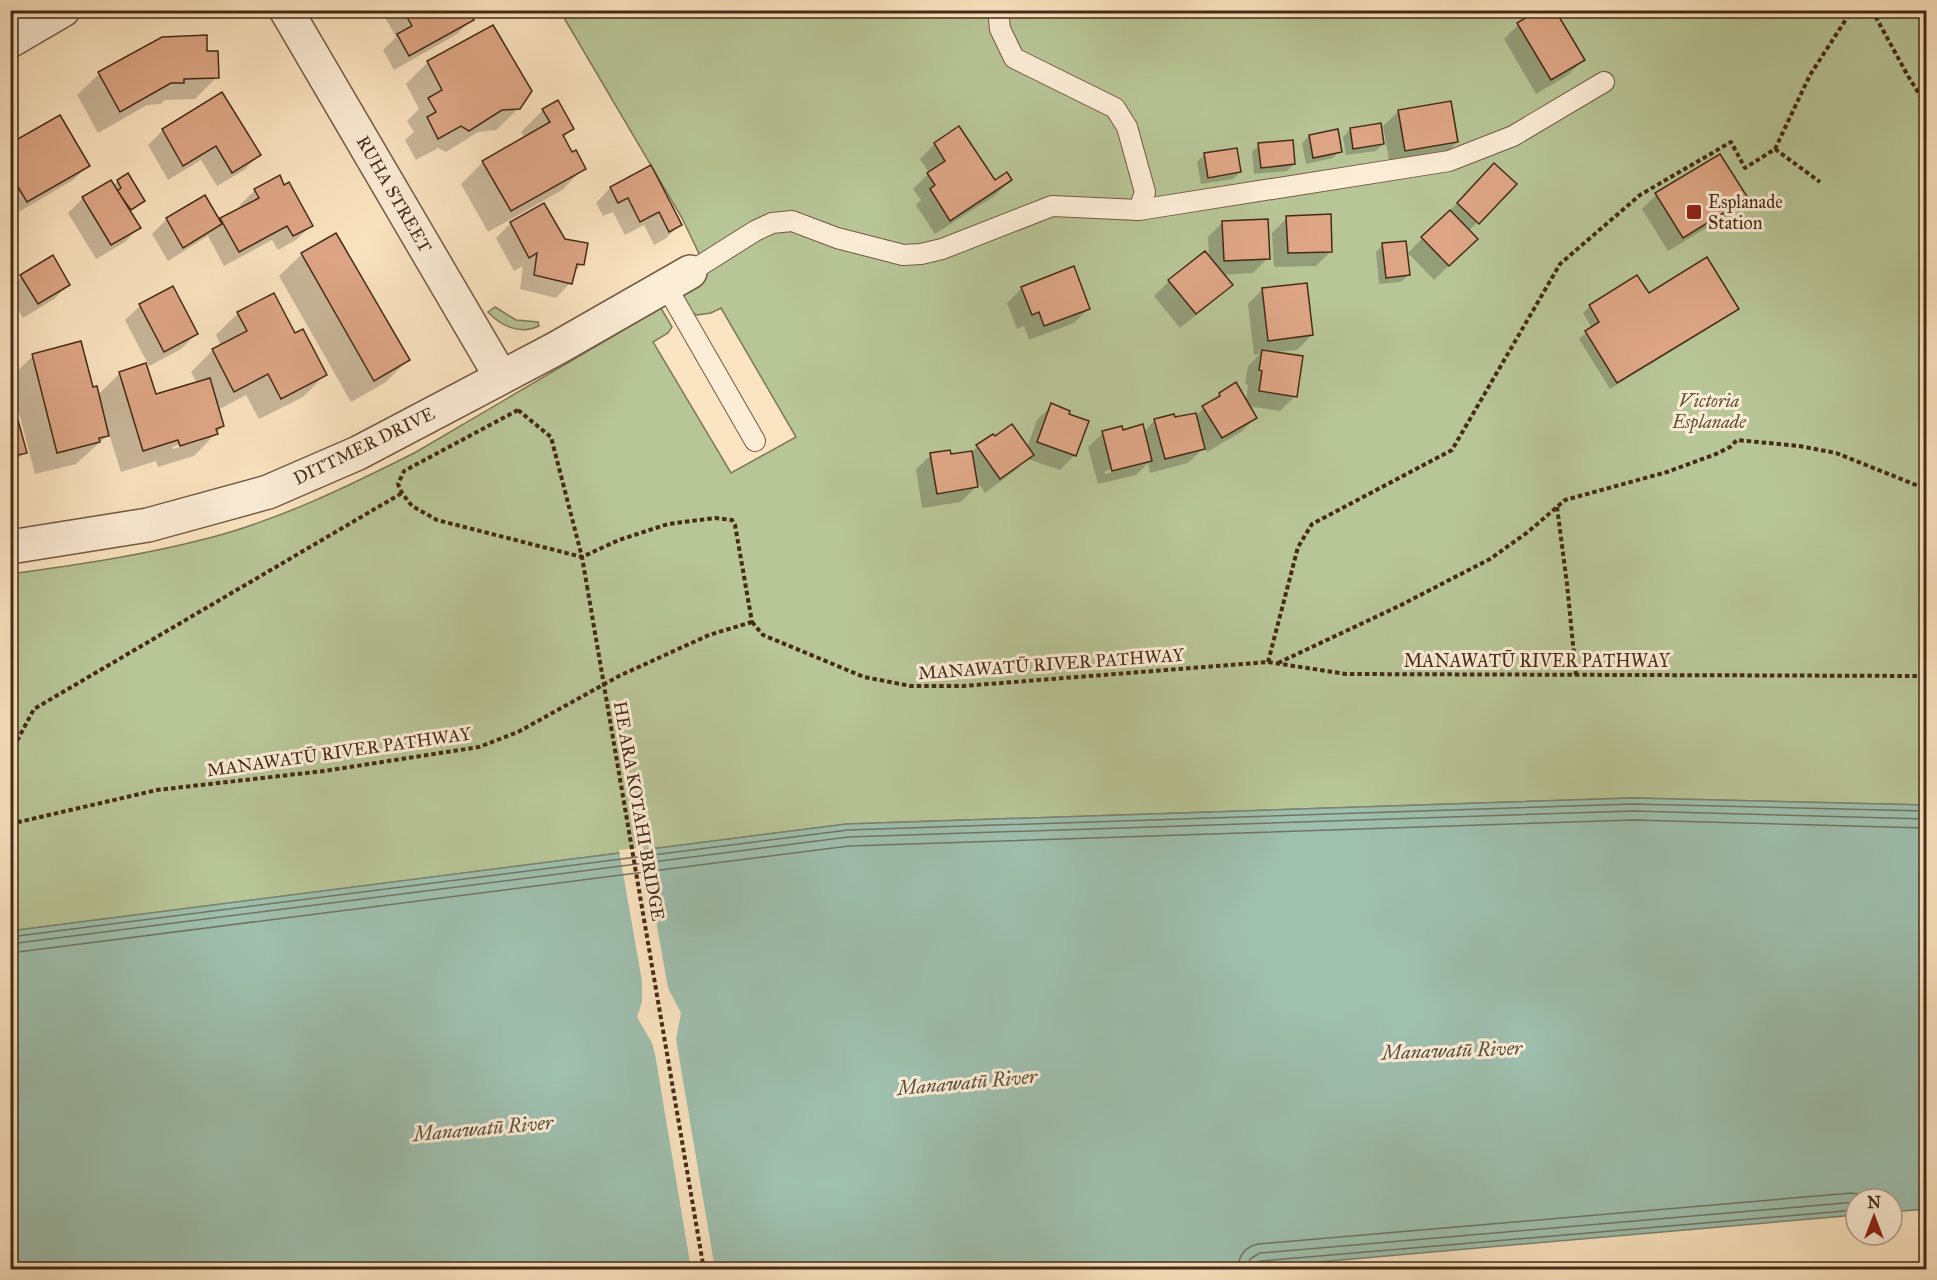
<svg xmlns="http://www.w3.org/2000/svg" width="1937" height="1280" viewBox="0 0 1937 1280" font-family="'IM FELL Great Primer',serif">
  <style>
    .green { fill: #b8c597; stroke: #7f7857; stroke-width: 1.5 }
    .water { fill: #9fbfaf; stroke: #7b8472; stroke-width: 1.5 }
    .pier { fill: #fbe4c1 }
    .shadow { fill: #0003; fill-rule: evenodd }
    .lines { fill: none; stroke-linecap: round; stroke-linejoin: round }
    .shore { stroke: #727563; stroke-width: 1.5 }
    .building { fill: #dea686; stroke: #462b17; stroke-width: 1.5 }
    .lane-casing { stroke: #735942; stroke-width: 22 }
    .street-casing { stroke: #735942; stroke-width: 36 }
    .path { stroke: #462b17; stroke-width: 4; stroke-dasharray: 4.5 3; stroke-linecap: butt }
    .lane { stroke: #fcedd7; stroke-width: 20 }
    .street { stroke: #fcedd7; stroke-width: 33 }
    .path-bridge { stroke: #462b17; stroke-width: 4; stroke-dasharray: 4.5 3; stroke-linecap: butt }
    .poi-dot { fill: #8f2418; stroke: #fcedd7; stroke-width: 2 }
    .labels { text-anchor: middle; dominant-baseline: central; stroke-width: 6; stroke-linejoin: round; paint-order: stroke }
    .street-label { font-size: 18px; fill: #462b17; stroke: #fcedd7 }
    .poi-label { font-size: 18px; fill: #462b17; stroke: #fcedd7; text-anchor: start }
    .park-label { font-size: 18px; font-style: italic; fill: #625237; stroke: #fcedd7 }
    .water-label { font-size: 20px; font-style: italic; fill: #5c503d; stroke: #fcedd7 }
  </style>
  <rect width="100%" height="100%" fill="#fbe4c1"/>
  <filter id="stains"><feTurbulence type="fractalNoise" baseFrequency=".00333" numOctaves="4"/><feColorMatrix values="0 0 0 0 .2 0 0 0 0 .09 0 0 0 0 .02 0 0 0 .5 -.17"/></filter>
  <radialGradient id="worn" r=".72"><stop offset=".6" stop-color="#630" stop-opacity="0"/><stop offset="1" stop-color="#630" stop-opacity=".3"/></radialGradient>
  <g class="green">
    <path d="M560,11H1926V805L1633,798L847,824L11,931L10,574C77,565 144,555 209,538C279,520 351,485 416,452L661,308L672,327L668,333L653,342L731,473L796,437L721,308L711,313L697,315L691,312L682,293L704,264L682,218Z"/>
    <path d="M495,307L516,320L538,322L539,326C520,335 501,326 488,312Z"/>
  </g>
  <polygon class="water" points="1633,798 1926,805 1926,1209 1892,1212 1892,1199 1856,1199 1856,1215 1226,1270 11,1269 10,931 847,824"/>
  <polygon class="pier" points="643,847 668,988 681,1013 676,1039 678,1051 715,1269 691,1269 655,1054 652,1043 637,1017 642,1002 642,981 619,850"/>
  <g class="shadow">
    <polygon points="391,10 467,10 472,19 457,34 394,70 383,50 396,37 385,17"/>
    <polygon points="1518,25 1583,60 1568,75 1536,94 1504,39"/>
    <polygon points="163,38 206,53 217,77 195,99 165,100 161,104 147,105 98,133 77,95 99,74"/>
    <polygon points="428,62 519,108 496,130 478,132 446,152 438,148 416,160 405,140 414,132 407,121 419,109 406,84"/>
    <polygon points="1449,102 1457,142 1442,157 1390,165 1383,126 1398,112"/>
    <polygon points="543,110 572,129 563,138 572,154 584,168 562,190 488,232 461,184 483,162 525,138 521,132"/>
    <polygon points="959,129 994,182 1010,180 996,195 935,234 916,205 921,200 913,189 929,173 920,159 934,145"/>
    <polygon points="1350,129 1383,144 1376,151 1346,155 1343,137"/>
    <polygon points="163,130 259,155 244,170 217,186 201,160 168,180 148,145"/>
    <polygon points="1309,136 1340,151 1333,158 1306,164 1302,143"/>
    <polygon points="10,139 88,166 73,180 12,216"/>
    <polygon points="1259,145 1294,164 1287,171 1254,174 1252,152"/>
    <polygon points="1236,149 1240,172 1233,179 1201,184 1197,162 1204,155"/>
    <polygon points="650,167 680,225 665,239 654,245 644,225 625,235 613,212 603,216 596,203 610,188"/>
    <polygon points="1480,180 1514,184 1469,231 1476,239 1434,280 1408,253"/>
    <polygon points="118,181 143,201 137,207 137,204 124,213 139,227 125,242 96,259 68,213 83,198 110,182 113,186"/>
    <polygon points="284,187 311,226 296,240 278,250 272,240 224,266 208,236 168,261 152,234 167,219 204,197 219,222 242,208 240,205 255,190"/>
    <polygon points="1656,195 1746,198 1731,213 1668,251 1642,209"/>
    <polygon points="543,205 564,240 582,264 573,274 570,283 556,298 520,289 523,266 514,271 496,238 511,223"/>
    <polygon points="1287,218 1331,251 1316,266 1274,267 1272,233"/>
    <polygon points="1222,223 1268,258 1253,273 1222,275 1231,285 1216,299 1180,328 1154,296 1169,281 1205,253 1209,258 1208,237"/>
    <polygon points="336,235 408,360 386,382 351,402 279,276 301,255"/>
    <polygon points="1383,245 1408,275 1401,282 1379,284 1376,252"/>
    <polygon points="21,277 68,285 54,299 23,318 10,297 10,287"/>
    <polygon points="1637,277 1648,295 1737,308 1730,315 1610,389 1579,339 1592,328 1583,313 1590,306"/>
    <polygon points="172,288 196,334 181,349 149,366 125,320 140,306"/>
    <polygon points="1022,288 1088,309 1074,323 1029,340 1024,326 1017,329 1007,303"/>
    <path d="M1263,289L1312,335L1297,350L1275,352L1295,396L1280,411L1248,406L1255,418L1241,432L1207,452L1204,448L1188,463L1150,473L1148,463L1136,475L1098,484L1088,447L1103,433L1144,432L1155,420L1195,416L1220,394L1246,402L1248,385L1245,384L1248,366L1260,354L1254,355L1248,304ZM1135,463V466L1105,474V471Z"/>
    <path d="M238,313L294,335L325,375L303,397L259,419L246,395L218,410L223,426L194,456L158,467L156,461L121,472L109,434L76,464L35,474L10,378L33,356L92,389L97,396L119,374L156,396L197,383L191,372L213,350L221,346L216,335ZM200,438V441L173,449L172,447Z"/>
    <polygon points="1052,405 1067,415 1087,422 1074,456 1060,470 1028,459 1017,469 985,493 975,478 976,487 961,502 922,508 916,469 931,455 950,455 972,452 977,447 1027,448 1037,420"/>
    <polygon points="10,417 25,452 10,467"/>
  </g>
  <g class="lines">
    <g class="shore">
      <polyline points="10,937 848,830 1632,804 1926,811"/>
      <polyline points="10,944 848,837 1633,811 1926,819"/>
      <polyline points="10,953 849,846 1633,820 1926,828"/>
      <path d="M1238,1270C1238,1256 1245,1247 1258,1244L1852,1193L1863,1195L1870,1199"/>
      <polyline points="1247,1270 1250,1259 1260,1253 1856,1202"/>
      <polyline points="1254,1270 1256,1263 1261,1261 1856,1210"/>
    </g>
  </g>
  <g class="building">
    <polygon points="403,10 468,10 474,20 409,56 397,34 412,26"/>
    <polygon points="1539,10 1555,10 1585,60 1551,80 1517,23"/>
    <polygon points="493,25 532,91 520,109 502,110 469,131 461,126 438,139 427,117 436,112 428,98 442,90 427,61"/>
    <polygon points="207,35 207,51 218,51 219,78 184,79 184,83 171,83 120,112 98,72 162,37"/>
    <polygon points="222,92 261,155 232,173 216,146 183,166 162,129"/>
    <polygon points="558,100 574,129 563,135 572,152 576,150 586,169 511,211 482,161 550,122 542,109"/>
    <polygon points="1451,101 1458,142 1405,151 1398,110"/>
    <polygon points="60,115 90,166 27,202 10,174 10,137 15,135 18,139"/>
    <polygon points="1381,123 1384,144 1353,149 1350,128"/>
    <polygon points="959,126 995,180 1007,172 1012,180 950,221 930,189 935,185 927,173 945,161 934,143"/>
    <polygon points="1338,129 1342,152 1313,158 1309,135"/>
    <polygon points="1293,140 1295,164 1261,168 1258,143"/>
    <polygon points="1237,148 1241,172 1208,178 1204,153"/>
    <polygon points="1720,154 1748,198 1683,238 1655,193"/>
    <polygon points="1494,163 1517,184 1479,224 1457,203"/>
    <polygon points="651,165 682,225 669,232 659,212 640,222 628,198 618,203 610,187"/>
    <polygon points="128,173 145,201 131,210 117,191 121,188 117,180"/>
    <polygon points="280,175 284,185 289,182 313,226 293,236 287,226 239,252 220,218 259,198 254,189"/>
    <polygon points="111,180 141,228 111,245 82,197"/>
    <polygon points="205,195 222,224 183,248 166,218"/>
    <polygon points="544,203 565,239 588,243 584,265 577,264 572,284 534,275 537,253 529,258 510,222"/>
    <polygon points="1450,210 1478,239 1449,266 1421,237"/>
    <polygon points="1331,214 1332,252 1288,253 1286,216"/>
    <polygon points="1268,219 1270,259 1224,261 1222,221"/>
    <polygon points="336,233 410,360 374,381 301,253"/>
    <polygon points="1406,241 1410,275 1386,278 1382,243"/>
    <polygon points="1205,251 1233,285 1196,314 1168,280"/>
    <polygon points="53,255 70,285 38,304 20,275"/>
    <polygon points="1707,257 1739,309 1617,383 1585,331 1599,322 1589,305 1637,275 1649,293"/>
    <polygon points="1074,266 1090,309 1044,326 1039,312 1032,315 1021,287"/>
    <polygon points="1307,283 1313,335 1268,341 1262,288"/>
    <polygon points="173,286 198,334 164,352 139,304"/>
    <polygon points="274,293 295,333 303,329 327,375 281,399 268,374 234,392 212,349 247,331 237,312"/>
    <polygon points="81,341 93,387 97,386 109,436 99,438 100,442 57,453 32,354"/>
    <polygon points="1262,350 1303,356 1297,397 1259,391 1262,371 1259,370"/>
    <polygon points="146,363 156,394 210,378 224,426 216,429 218,434 180,446 178,440 143,451 119,372"/>
    <polygon points="1236,382 1257,418 1222,438 1202,406 1220,396 1219,393"/>
    <polygon points="1051,403 1070,411 1069,414 1089,421 1076,456 1037,442"/>
    <polygon points="10,411 13,421 18,420 27,453 10,457"/>
    <polygon points="1196,413 1205,449 1165,459 1154,419 1174,414 1175,417"/>
    <polygon points="1012,424 1034,455 1000,479 976,445 993,434 995,436"/>
    <polygon points="1143,424 1152,461 1112,471 1102,431 1122,426 1123,430"/>
    <polygon points="950,450 951,454 972,451 978,487 937,494 930,453"/>
  </g>
  <g class="lines">
    <defs>
      <g id="lane">
        <polyline points="1139,210 1449,161 1513,136 1604,82"/>
        <polyline points="690,272 755,231 772,223 792,221 837,238 903,255 921,254 942,249 1052,206 1139,210 1145,192 1127,127 1115,108 1014,58 1000,29 998,10"/>
        <polyline points="666,286 755,441"/>
      </g>
      <g id="street">
        <polyline points="286,10 501,377"/>
        <polyline points="10,41 63,10"/>
        <polyline points="10,547 148,525 268,492 358,453 557,348 690,272"/>
      </g>
    </defs>
    <use href="#lane" class="lane-casing"/>
    <use href="#street" class="street-casing"/>
    <g class="path">
      <polyline points="1872,10 1908,76 1926,105"/>
      <polyline points="1775,149 1820,182"/>
      <polyline points="518,410 404,471 398,484 402,493 412,506 437,520 582,557 619,540 668,524 715,518 732,520 735,525 752,622"/>
      <polyline points="518,410 551,437 582,557 587,586"/>
      <polyline points="1557,507 1567,584 1576,675"/>
      <polyline points="752,622 763,635 864,677 911,686 963,686 1268,662 1346,674 1926,676"/>
      <polyline points="1268,662 1298,547 1312,524 1452,450 1560,264 1640,195 1731,142 1745,168 1775,149 1810,75 1852,10"/>
      <polyline points="1278,663 1399,606 1490,559 1528,532 1565,500 1667,472 1716,454 1730,447 1737,440 1799,446 1836,453 1926,489"/>
      <polyline points="10,754 34,709 402,493"/>
      <polyline points="10,824 157,790 324,771 479,747 518,732 619,676 709,635 752,622"/>
    </g>
    <use href="#lane" class="lane"/>
    <use href="#street" class="street"/>
    <polyline class="path-bridge" points="587,586 704,1270"/>
  </g>
  <rect class="poi-dot" x="1686" y="204" width="16" height="16" rx="3"/>
  <g class="labels">
    <g class="street-label">
      <text transform="translate(394 194) rotate(60)">RUHA STREET</text>
      <text transform="translate(364 446) rotate(-26)">DITTMER DRIVE</text>
      <text x="1537" y="661">MANAWATŪ RIVER PATHWAY</text>
      <text transform="translate(1051 664) rotate(-4)">MANAWATŪ RIVER PATHWAY</text>
      <text transform="translate(339 752) rotate(-8)">MANAWATŪ RIVER PATHWAY</text>
      <text transform="translate(639 811) rotate(80)">HE ARA KOTAHI BRIDGE</text>
    </g>
    <g class="poi-label">
      <text x="1708" y="202">Esplanade<tspan x="1708" dy="21">Station</tspan></text>
    </g>
    <g class="park-label">
      <text x="1709" y="401">Victoria<tspan x="1709" dy="21">Esplanade</tspan></text>
    </g>
    <g class="water-label">
      <text transform="translate(1452 1050) rotate(-2)">Manawatū River</text>
      <text transform="translate(967 1082) rotate(-5)">Manawatū River</text>
      <text transform="translate(483 1128) rotate(-5)">Manawatū River</text>
    </g>
  </g>
  <rect width="1937" height="1280" fill="none" stroke="#fbe4c1" stroke-width="36"/>
  <rect x="12" y="12" width="1913" height="1256" fill="none" stroke="#462b17" stroke-width="3"/>
  <rect x="18" y="18" width="1901" height="1244" fill="none" stroke="#462b17" stroke-width="1.5"/>
  <g transform="translate(1874 1217)"><circle r="28" fill="#fcedd7" stroke="#b39f8a" stroke-width="1.5"/>
  <path d="M0-4.5L10 22L0 15L-10 22Z" fill="#8f2418"/>
  <text y="-9" font-size="16" font-weight="bold" text-anchor="middle" fill="#462b17">N</text>
  </g>
  <rect width="100%" height="100%" filter="url(#stains)"/>
  <rect width="100%" height="100%" fill="url(#worn)"/>
</svg>
